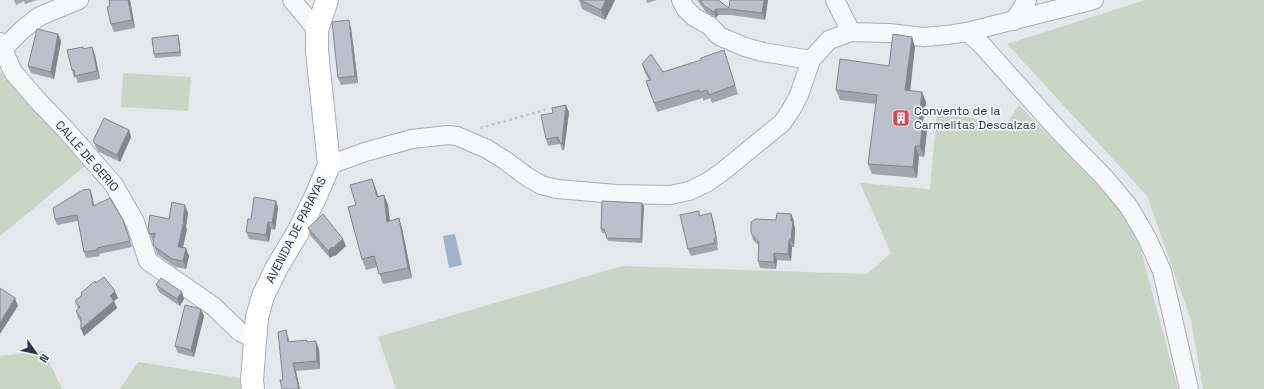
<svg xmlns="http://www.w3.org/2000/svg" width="1264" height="389" viewBox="0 0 1264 389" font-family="'Space Grotesk',sans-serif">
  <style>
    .green { fill: #c9d6c5 }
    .water { fill: #9fb4cc }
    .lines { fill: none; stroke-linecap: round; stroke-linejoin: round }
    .street-casing { stroke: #a9aeb7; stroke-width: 20 }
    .secondary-casing { stroke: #a9aeb7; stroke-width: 24 }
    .path { stroke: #c2c5cb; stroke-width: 2.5; stroke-dasharray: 3 3; stroke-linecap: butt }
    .street { stroke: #f7f8fa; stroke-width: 18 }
    .secondary { stroke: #fff; stroke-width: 22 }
    .wall { fill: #a1a5ae }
    .shaded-wall { fill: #83868d }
    .building { fill: #bbc0ca; stroke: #83868d }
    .labels { text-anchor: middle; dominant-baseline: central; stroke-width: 3.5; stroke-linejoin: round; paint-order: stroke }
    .poi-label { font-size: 12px; fill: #2b3445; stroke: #f4f6f9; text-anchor: start }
    .street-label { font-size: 12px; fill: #2b3445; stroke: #f4f6f9 }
  </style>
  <rect width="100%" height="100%" fill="#e4e7ec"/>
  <g class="green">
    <polygon points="1145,0 1264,0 1264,389 1203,389 1191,320 1147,196 1007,44"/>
    <polygon points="0,71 85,166 0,236"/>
    <polygon points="123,73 191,77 188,111 121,107"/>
    <polygon points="1019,105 1122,210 1140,247 1178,389 396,389 378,337 622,266 867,274 891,253 860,183 930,189 937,110 1005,126"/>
    <polygon points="44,351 62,389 0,389 0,356"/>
    <polygon points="138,362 240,378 241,389 120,389"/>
  </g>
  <polygon class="water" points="455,234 462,265 449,268 443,236"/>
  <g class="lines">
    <defs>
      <g id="street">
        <polyline points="292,0 317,30"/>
        <polyline points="681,0 685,8 694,17 710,26 719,36 745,47 763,52 811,60"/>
        <polyline points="835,0 851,32"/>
        <polyline points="1014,21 1027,0"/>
        <polyline points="967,32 982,45 1059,131 1104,177 1129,207 1146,236 1162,271 1189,389"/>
        <polyline points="0,42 13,72 40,103 67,131 114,185 135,222 148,261 213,306 240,332 256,339"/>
        <polyline points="3,49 23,29 40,16 79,0"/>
        <polyline points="329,165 365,152 412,139 448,135 457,136 487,149 506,161 526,176 541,185 557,189 616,194 670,195 689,191 706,183 722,172 782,123 791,110 799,95 811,60 829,40 851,32 889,33 924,37 947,35 967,32 1094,0"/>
      </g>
      <polyline id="secondary" points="253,389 252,380 257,317 263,296 277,267 297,234 315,198 329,165 317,51 317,30 327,0"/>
    </defs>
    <use href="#street" class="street-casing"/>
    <use href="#secondary" class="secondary-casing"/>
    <polyline class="path" points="480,128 545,110"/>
    <use href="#street" class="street"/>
    <use href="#secondary" class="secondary"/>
  </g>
  <g class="wall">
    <polygon points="14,0 37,0 25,4 24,1 16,5"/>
    <polygon points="109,0 130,0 135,28 114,32 111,24 110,6"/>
    <polygon points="579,0 615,0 605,20 582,9"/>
    <polygon points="646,0 657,0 647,3"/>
    <polygon points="697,0 718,0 729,8 768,0 765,20 731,15 718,15 716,18 706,12"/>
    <polygon points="351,28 358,83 341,85 338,78"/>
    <polygon points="58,34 61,41 54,79 31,73 28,66"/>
    <polygon points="178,35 179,39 181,56 155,58 154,54"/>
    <polygon points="92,47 95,55 100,79 78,83 76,77 74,78 72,70 84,49"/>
    <polygon points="915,47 910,91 922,92 926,102 923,121 927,131 924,157 919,156 917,178 872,174 868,164 876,104 840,100 836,90 889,66"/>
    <polygon points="724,50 738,94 712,103 710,98 703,101 703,98 657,112 646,81 649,80 645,73 642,64 663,72 701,60"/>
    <polygon points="569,112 564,150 562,150 560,144 548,146 546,139 553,113"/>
    <polygon points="129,130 131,137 120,162 99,152 96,148 93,141"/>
    <polygon points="372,179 378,196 384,195 388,205 390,221 402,228 412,278 383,284 377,267 366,270 362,259 356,205"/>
    <polygon points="92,195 94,205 123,220 132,247 99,254 100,256 86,258 84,252 78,221 57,225 55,219"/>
    <polygon points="276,201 278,208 275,230 271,229 269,242 249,239 246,232 251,219"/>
    <polygon points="642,203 644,206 642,243 608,241 605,233 602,233 601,229"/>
    <polygon points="699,211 700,216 713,220 718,245 717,246 718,250 691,256 688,249"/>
    <polygon points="188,213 186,227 187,229 183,248 186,248 189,256 186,269 175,267 157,254 153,243 153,242 148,229 169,219"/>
    <polygon points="791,214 794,221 794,224 795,229 794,247 792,247 791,261 777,260 776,269 760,268 758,261 759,246 753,240 751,233 776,220"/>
    <polygon points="308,228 346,246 335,256 335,255 330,258 310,235"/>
    <polygon points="96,283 118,298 114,301 117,308 84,336 81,322 78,318 76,311 78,309 75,301 81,296 81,293"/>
    <polygon points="156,285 182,292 184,299 180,306 159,292"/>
    <polygon points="204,316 194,357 178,353 175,346"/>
    <polygon points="286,330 290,342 308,342 319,349 320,369 296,371 300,389 282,389"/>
  </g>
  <g class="shaded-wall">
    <polygon points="128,0 130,0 135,28 132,20"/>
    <polygon points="606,0 615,0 605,20 601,10"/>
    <polygon points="764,0 768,0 765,20 762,13"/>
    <polygon points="716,9 718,15 716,18 714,12"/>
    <polygon points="349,20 351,28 358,83 355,76"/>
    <polygon points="58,34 61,41 54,79 51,72"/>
    <polygon points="178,35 179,39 181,56 180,52"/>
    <polygon points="912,37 915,47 909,100 905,90"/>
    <polygon points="92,47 95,55 100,79 97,71"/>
    <polygon points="922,92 926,102 923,121 927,131 924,157 920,146 919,120"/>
    <polygon points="566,105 569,112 564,150 562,143"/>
    <polygon points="129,130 131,137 120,162 117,155"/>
    <polygon points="915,146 919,156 917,178 913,167"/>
    <polygon points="372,179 376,189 381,207 377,197"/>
    <polygon points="90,189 92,195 95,212 93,206"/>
    <polygon points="384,195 388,205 391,232 387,222"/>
    <polygon points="276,201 278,208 275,230 272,223"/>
    <polygon points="642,203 644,206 642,243 641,239"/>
    <polygon points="185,205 188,213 186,227 187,229 181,255 178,247"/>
    <polygon points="711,213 713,220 718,245 716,237"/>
    <polygon points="791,214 794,221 794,224 795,229 794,247 791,240"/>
    <polygon points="399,218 402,228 412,278 408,268"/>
    <polygon points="268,222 271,229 269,242 266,235"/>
    <polygon points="343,239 346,246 335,256 333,248"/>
    <polygon points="789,240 792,247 791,261 788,254"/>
    <polygon points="332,247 335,255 330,258 328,251"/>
    <polygon points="186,248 189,256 186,269 183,261"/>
    <polygon points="774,253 777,260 776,269 774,262"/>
    <polygon points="115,291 118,298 114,301 117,308 84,336 81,329 110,296"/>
    <polygon points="182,292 184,299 180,306 177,299"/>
    <polygon points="15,298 18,306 0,334 0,323"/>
    <polygon points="201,309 204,316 194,357 191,350"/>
    <polygon points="316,341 319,349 320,369 317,361"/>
    <polygon points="293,363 296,371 300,389 299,389"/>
  </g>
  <g class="building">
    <polygon points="109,0 128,0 132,20 111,24 107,7 110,6"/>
    <polygon points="580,0 606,0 601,10"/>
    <polygon points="700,0 718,0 729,8 730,0 764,0 762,13 729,9 716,9 714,12 704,6"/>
    <polygon points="349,20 355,76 338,78 332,22"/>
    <polygon points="37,29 58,34 51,72 28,66"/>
    <polygon points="893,34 912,37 905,90 922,92 919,120 923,121 920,146 915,146 913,167 868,164 877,95 836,90 840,59 889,66"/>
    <polygon points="178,35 180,52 154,54 152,38"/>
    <polygon points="83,47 83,49 92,47 97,71 75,76 74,70 72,70 67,50"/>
    <polygon points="724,50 735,85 709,95 707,90 700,92 699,90 654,103 646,81 651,80 642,64 651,54 663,72 701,60 701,58"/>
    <polygon points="566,105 562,143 560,143 558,137 546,139 541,115 553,113 552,108"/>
    <polygon points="104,118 129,130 117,155 97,145 93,141"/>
    <polygon points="372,179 377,197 384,195 387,222 399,218 408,268 379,274 374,256 362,259 348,207 356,205 350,185"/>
    <polygon points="90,189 93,206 110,198 123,220 130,241 97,248 97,250 84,252 77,215 55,219 53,208 83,190"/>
    <polygon points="254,197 276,201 272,223 268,222 266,235 246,232 248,219 251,219"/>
    <polygon points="602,201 642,203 641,239 607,238 604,229 601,229"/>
    <polygon points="172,202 185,205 183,221 184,221 178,247 186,248 183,261 172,259 154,246 153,243 155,233 150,234 148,229 150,215 169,219"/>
    <polygon points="699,211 699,216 711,213 716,237 714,239 715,243 688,249 680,215"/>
    <polygon points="777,213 791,214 791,221 793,221 791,240 789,240 788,254 774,253 774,262 758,261 759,242 751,233 751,222 756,219 776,220"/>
    <polygon points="323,214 343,239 333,248 332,247 328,251 308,228"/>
    <polygon points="104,277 115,291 110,296 114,301 81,329 81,318 76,311 80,307 75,301 82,295 81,293 95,281 96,283"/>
    <polygon points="161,278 182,292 177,299 156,285"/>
    <polygon points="0,288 15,298 0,323"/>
    <polygon points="185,305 201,309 191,350 175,346"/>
    <polygon points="286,330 288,342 307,340 307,342 316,341 317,361 293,363 299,389 282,389 280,380 283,380 278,332"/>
  </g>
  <defs>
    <symbol id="building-square" viewBox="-11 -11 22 22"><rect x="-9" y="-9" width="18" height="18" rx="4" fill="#d1495b" stroke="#f4f6f9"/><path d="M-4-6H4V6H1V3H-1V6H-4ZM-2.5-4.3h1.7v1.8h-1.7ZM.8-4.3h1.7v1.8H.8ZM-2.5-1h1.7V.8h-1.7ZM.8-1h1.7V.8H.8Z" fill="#fff"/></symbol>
  </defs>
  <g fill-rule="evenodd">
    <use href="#building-square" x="891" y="108" width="20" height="20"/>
  </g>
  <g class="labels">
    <g class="poi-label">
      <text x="914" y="111">Convento de la<tspan x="914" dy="14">Carmelitas Descalzas</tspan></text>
    </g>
    <g class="street-label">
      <text transform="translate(87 156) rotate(49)">CALLE DE GERIO</text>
      <text transform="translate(296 230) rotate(-63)">AVENIDA DE PARAYAS</text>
    </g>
  </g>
  <g transform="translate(36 353) rotate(123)" stroke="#f4f6f9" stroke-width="3" paint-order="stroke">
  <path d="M0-3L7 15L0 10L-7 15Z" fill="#2b3445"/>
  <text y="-6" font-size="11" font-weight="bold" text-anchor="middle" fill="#2b3445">N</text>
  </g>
</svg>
